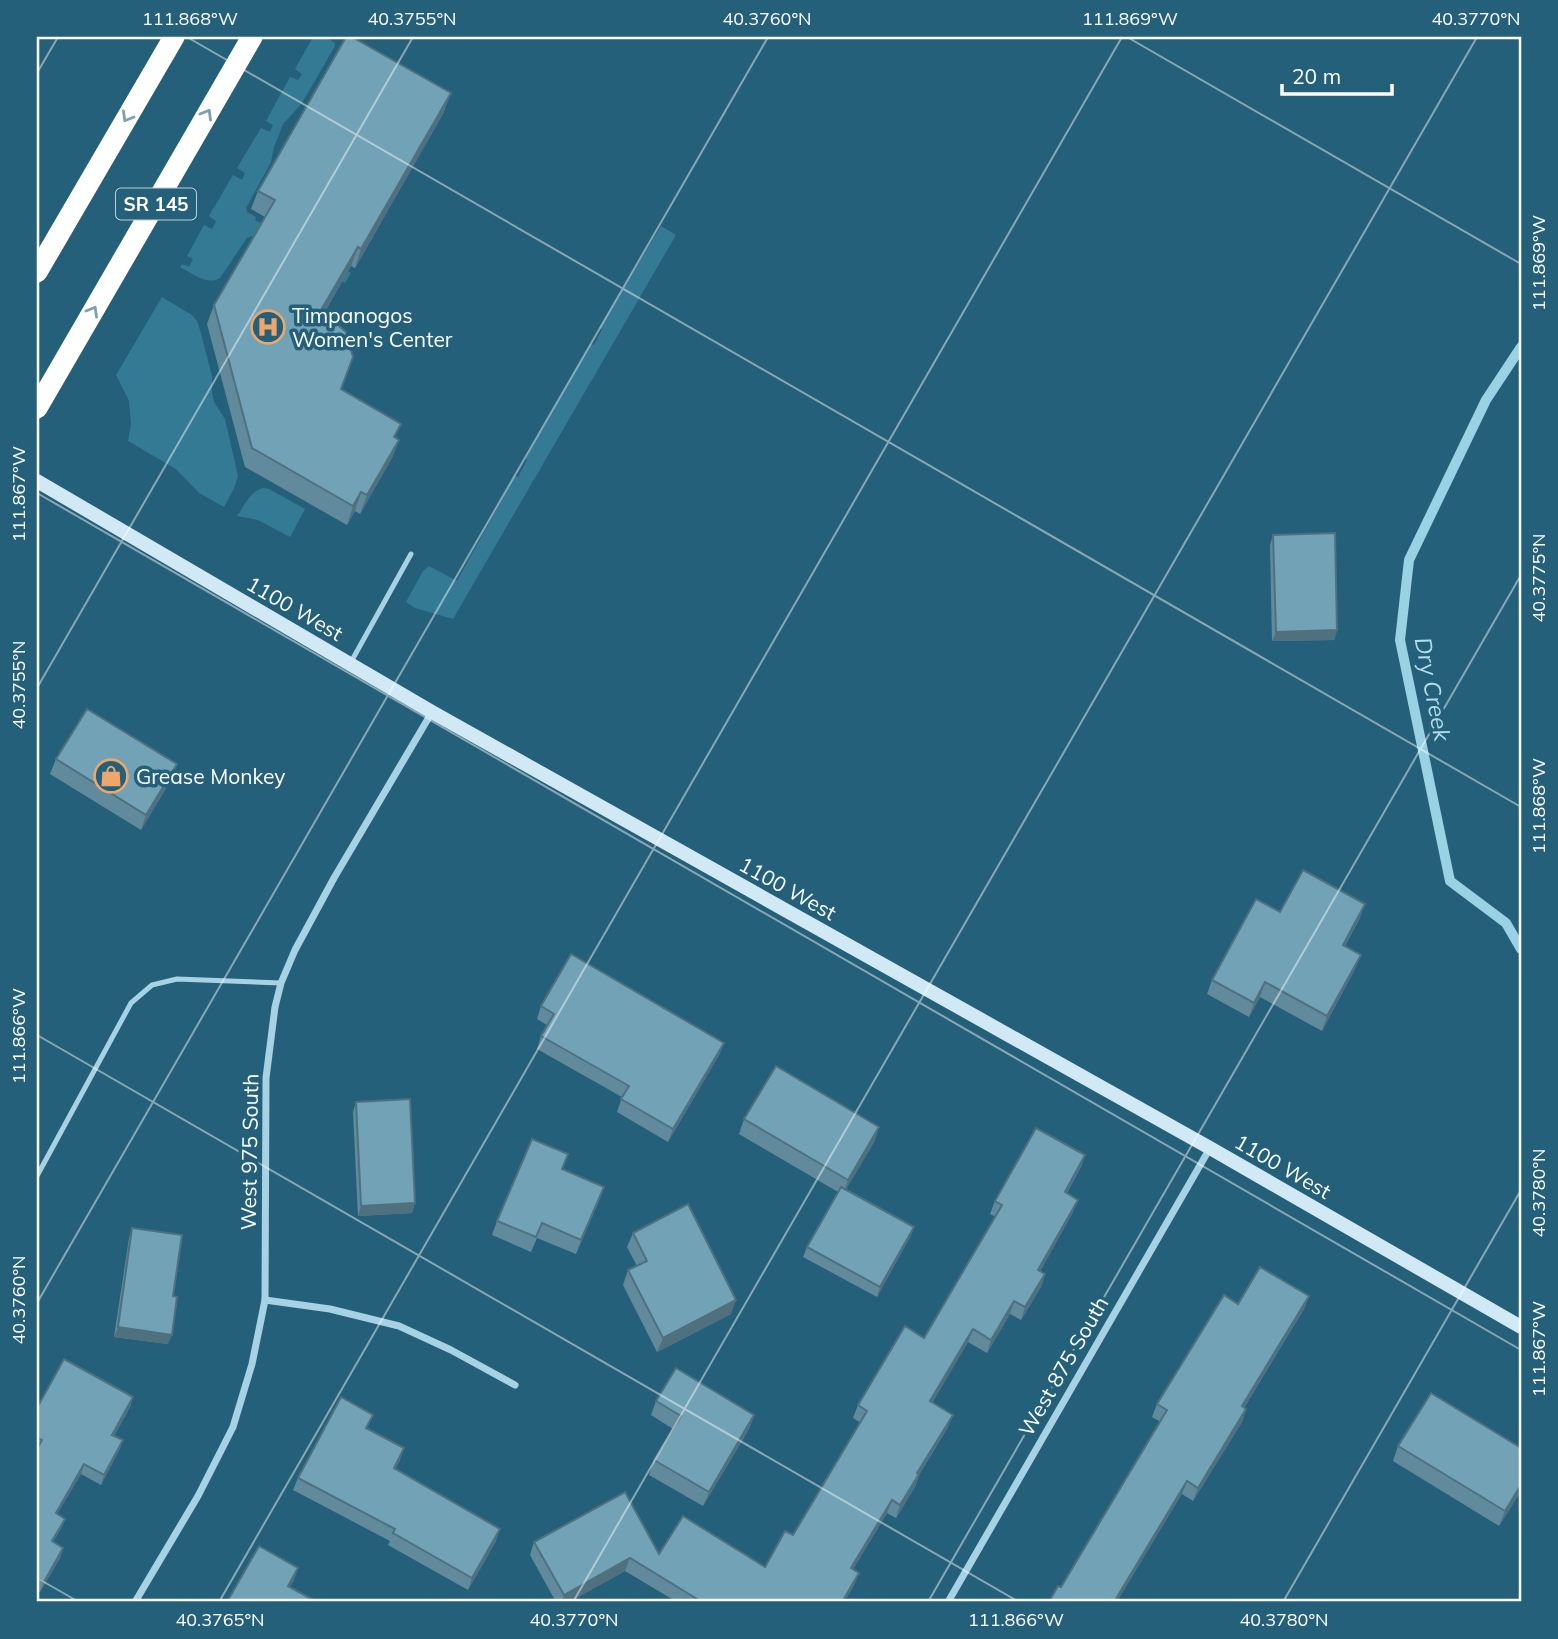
<svg xmlns="http://www.w3.org/2000/svg" width="1558" height="1639" viewBox="0 0 1558 1639" font-family="Mulish,sans-serif">
  <style>
    .green { fill: #357a95 }
    .lines { fill: none; stroke-linecap: round; stroke-linejoin: round }
    .stream { stroke: #9bd1e5; stroke-width: 10 }
    .lane { stroke: #a7d2e4; stroke-width: 5 }
    .street { stroke: #a7d2e4; stroke-width: 7 }
    .secondary { stroke: #d0e9f4; stroke-width: 14 }
    .highway { stroke: #fff; stroke-width: 21 }
    .wall { fill: #618b9d }
    .shaded-wall { fill: #4f717f }
    .building { fill: #71a2b6; stroke: #4f717f; stroke-width: 2 }
    .oneway { stroke: #7ca0af }
    .ticks { fill: none; stroke: #fff; stroke-width: 2; stroke-opacity: 0.45 }
    .labels { text-anchor: middle; dominant-baseline: central; stroke-width: 7; stroke-linejoin: round; paint-order: stroke }
    .shield { fill: #24607a; stroke: #bdcfd7; stroke-width: 2 }
    .shield-label { font-size: 19px; font-weight: bold; fill: #fff }
    .poi-label { font-size: 21px; fill: #fff; stroke: #24607a; text-anchor: start }
    .street-label { font-size: 21px; fill: #fff; stroke: #24607a }
    .water-label { font-size: 23px; font-style: italic; fill: #b2dcec; stroke: #24607a }
    .neatline { fill: none; stroke: #fff; stroke-width: 2.5 }
    .ticks-label { font-size: 18px; text-anchor: middle; fill: #fff }
  </style>
  <rect width="100%" height="100%" fill="#24607a"/>
  <g class="green">
    <path d="M313,37H326L335,43V46L302,103L283,124L274,147L271,162L246,208L247,212L256,217L255,220L260,223L261,221L351,273L345,283L255,235L247,238L220,278C207,286 192,273 180,267L182,264L189,267L193,259L187,256L204,225L212,229L216,221L209,216L233,175L242,180L245,173L237,168L261,128L270,132L273,125L266,121L290,77L298,80L302,74L295,69Z"/>
    <polygon points="661,226 676,235 453,619 415,608 406,602 423,571 429,566 457,581 515,476 518,477 527,460 526,458 591,344 594,345 602,329 600,328"/>
    <polygon points="162,297 192,315 197,321 200,330 212,376 212,393 214,402 225,419 238,476 234,488 224,507 199,493 176,469 128,441 131,424 129,401 116,375"/>
    <path d="M263,488L269,489L305,509L290,537L258,520L237,516C244,506 251,491 263,488Z"/>
  </g>
  <g class="lines">
    <polyline class="stream" points="1521,347 1486,400 1409,560 1400,640 1450,881 1506,923 1521,949"/>
    <g class="lane">
      <polyline points="351,662 411,554"/>
      <polyline points="37,1176 131,1003 152,985 177,979 281,983"/>
    </g>
    <g class="street">
      <polyline points="265,1300 330,1309 399,1326 451,1350 515,1385"/>
      <polyline points="135,1602 198,1496 233,1427 252,1364 265,1300 266,1078 275,1007 281,983 295,950 334,878 432,712"/>
      <polyline points="948,1602 1210,1148"/>
    </g>
    <polyline class="secondary" points="37,481 432,712 1210,1148 1521,1327"/>
    <g class="highway">
      <polyline points="37,272 174,37"/>
      <polyline points="37,408 252,37"/>
    </g>
  </g>
  <g class="wall">
    <polygon points="444,112 355,268 351,266 324,313 341,389 399,440 392,458 360,514 355,511 347,525 245,467 207,324 214,305 265,217 251,209 258,191"/>
    <polygon points="1273,535 1337,630 1334,640 1272,641 1270,545"/>
    <polygon points="56,759 177,764 172,778 141,830 50,774"/>
    <polygon points="1280,912 1360,918 1345,946 1355,969 1322,1031 1260,997 1249,1017 1207,994 1212,980"/>
    <polygon points="541,1006 724,1043 719,1055 668,1142 617,1112 622,1097 537,1049 541,1036 547,1025 537,1019"/>
    <polygon points="356,1102 415,1203 412,1213 358,1216 353,1112"/>
    <polygon points="744,1119 879,1127 874,1142 846,1189 914,1227 910,1237 877,1297 803,1257 807,1247 838,1192 739,1134"/>
    <polygon points="1085,1155 1081,1167 1067,1193 1073,1212 1040,1271 1045,1274 1041,1287 1021,1320 1010,1314 987,1353 968,1342 932,1402 948,1427 919,1475 915,1487 896,1518 887,1513 853,1569 859,1573 854,1585 844,1602 677,1602 625,1571 569,1602 556,1602 530,1555 534,1542 659,1554 765,1567 793,1535 861,1423 853,1418 858,1405 924,1338 996,1217 990,1214 995,1201"/>
    <polygon points="563,1169 599,1201 576,1254 537,1238 531,1252 492,1235 497,1221"/>
    <polygon points="132,1228 173,1296 168,1344 114,1337 129,1238"/>
    <polygon points="633,1233 731,1314 657,1352 623,1285 628,1270 637,1266 627,1247"/>
    <polygon points="1309,1296 1304,1309 1244,1408 1246,1409 1242,1422 1193,1501 1182,1494 1061,1587 1161,1422 1152,1417 1157,1404 1238,1304"/>
    <polygon points="133,1397 130,1407 114,1436 123,1440 119,1450 101,1485 81,1474 57,1514 65,1519 61,1528 53,1542 63,1548 60,1558 40,1592 37,1590 37,1408"/>
    <polygon points="656,1401 754,1415 749,1429 703,1506 649,1475 654,1460 673,1429 651,1415"/>
    <polygon points="368,1428 400,1460 395,1469 496,1541 468,1590 388,1545 390,1541 293,1490 298,1478"/>
    <polygon points="1398,1446 1521,1448 1521,1491 1499,1526 1393,1461"/>
  </g>
  <g class="shaded-wall">
    <polygon points="451,93 444,112 355,268 361,249"/>
    <polygon points="358,247 351,266 314,329 321,310"/>
    <polygon points="399,440 392,458 360,514 367,495"/>
    <polygon points="361,492 355,511 347,525 353,506"/>
    <polygon points="1337,630 1334,640 1272,641 1276,632"/>
    <polygon points="177,764 172,778 141,830 146,815"/>
    <polygon points="1365,904 1360,918 1337,960 1343,945"/>
    <polygon points="1361,955 1355,969 1322,1031 1327,1016"/>
    <polygon points="1265,982 1260,997 1249,1017 1254,1003"/>
    <polygon points="724,1043 719,1055 668,1142 673,1129"/>
    <polygon points="879,1127 874,1142 843,1195 848,1180"/>
    <polygon points="1085,1155 1081,1167 1060,1205 1065,1192"/>
    <polygon points="604,1187 599,1201 576,1254 581,1240"/>
    <polygon points="1078,1200 1073,1212 1034,1283 1038,1270"/>
    <polygon points="415,1203 412,1213 358,1216 361,1206"/>
    <polygon points="914,1227 910,1237 877,1297 880,1287"/>
    <polygon points="1045,1274 1041,1287 1021,1320 1025,1307"/>
    <polygon points="1309,1296 1304,1309 1237,1419 1242,1406"/>
    <polygon points="736,1300 731,1314 657,1352 663,1338"/>
    <polygon points="1014,1301 1010,1314 987,1353 991,1340"/>
    <polygon points="118,1327 172,1335 168,1344 114,1337"/>
    <polygon points="973,1329 968,1342 926,1414 930,1401"/>
    <polygon points="133,1397 130,1407 109,1445 112,1435"/>
    <polygon points="1246,1409 1242,1422 1193,1501 1198,1488"/>
    <polygon points="754,1415 749,1429 703,1506 709,1492"/>
    <polygon points="953,1415 948,1427 919,1475 915,1487 896,1518 900,1505 917,1473"/>
    <polygon points="123,1440 119,1450 101,1485 104,1475"/>
    <polygon points="404,1448 400,1460 389,1480 394,1468"/>
    <polygon points="84,1464 81,1474 52,1523 56,1513"/>
    <polygon points="1187,1481 1182,1494 1117,1602 1114,1602"/>
    <polygon points="1521,1485 1521,1491 1499,1526 1505,1511"/>
    <polygon points="892,1500 887,1513 846,1581 851,1568"/>
    <polygon points="65,1519 61,1528 48,1551 52,1541"/>
    <polygon points="500,1529 496,1541 468,1590 472,1578"/>
    <polygon points="63,1548 60,1558 40,1592 44,1582"/>
    <polygon points="630,1558 625,1571 569,1602 562,1602 564,1595"/>
    <polygon points="298,1568 294,1580 284,1597 288,1586"/>
    <polygon points="859,1573 854,1585 844,1602 842,1602"/>
  </g>
  <g class="building">
    <polygon points="346,37 352,37 451,93 361,249 358,247 321,310 346,332 353,357 341,389 401,424 394,437 399,440 367,495 361,492 353,506 252,448 214,305 275,200 258,191"/>
    <polygon points="1335,533 1337,630 1276,632 1273,535"/>
    <polygon points="87,709 177,764 146,815 56,759"/>
    <polygon points="1303,870 1365,904 1343,945 1361,955 1327,1016 1265,982 1254,1003 1212,980 1256,899 1280,912"/>
    <polygon points="571,954 724,1043 673,1129 621,1099 629,1086 541,1036 554,1014 541,1006"/>
    <polygon points="776,1066 879,1127 848,1180 744,1119"/>
    <polygon points="410,1099 415,1203 361,1206 356,1102"/>
    <polygon points="1036,1128 1085,1155 1065,1192 1078,1200 1038,1270 1045,1274 1025,1307 1014,1301 991,1340 973,1329 930,1401 953,1415 917,1473 919,1474 900,1505 892,1500 851,1568 859,1573 842,1602 827,1602 823,1600 821,1602 702,1602 630,1558 564,1595 534,1542 625,1492 659,1554 683,1516 765,1567 785,1531 793,1535 867,1411 858,1405 905,1326 924,1338 1002,1205 995,1201"/>
    <polygon points="532,1139 568,1154 562,1169 604,1187 581,1240 542,1223 536,1237 497,1221"/>
    <polygon points="841,1187 914,1227 880,1287 807,1247"/>
    <polygon points="688,1204 736,1300 663,1338 628,1270 647,1261 633,1233"/>
    <polygon points="132,1228 182,1235 173,1296 177,1297 172,1335 118,1327"/>
    <polygon points="1260,1267 1309,1296 1242,1406 1246,1409 1198,1488 1187,1481 1114,1602 1049,1602 1058,1586 1061,1587 1167,1410 1157,1404 1224,1295 1238,1304"/>
    <polygon points="64,1359 133,1397 112,1435 123,1440 104,1475 84,1464 56,1513 65,1519 52,1541 63,1548 44,1582 37,1578 37,1449 42,1440 37,1438 37,1408"/>
    <polygon points="676,1368 754,1415 709,1492 654,1460 681,1416 656,1401"/>
    <polygon points="1431,1393 1521,1448 1521,1485 1505,1511 1398,1446"/>
    <polygon points="341,1397 373,1415 366,1428 404,1448 394,1468 500,1529 472,1578 393,1533 395,1529 298,1478"/>
    <polygon points="259,1546 298,1568 288,1586 317,1602 227,1602"/>
  </g>
  <defs><path id="oneway-chevron" d="M-2-3.5L2.5 0L-2 3.5" fill="none" stroke-width="1.6" stroke-linecap="round" stroke-linejoin="round" transform="scale(1.75)"/></defs>
  <g class="oneway">
    <use href="#oneway-chevron" transform="translate(207 114) rotate(-60)"/>
    <use href="#oneway-chevron" transform="translate(127 117) rotate(120)"/>
    <use href="#oneway-chevron" transform="translate(93 311) rotate(-60)"/>
  </g>
  <path class="ticks" d="M187,37L1521,807M1127,37L1521,264M37,73L58,37M37,493L1521,1350M37,688L413,37M37,1035L1019,1602M37,1303L768,37M37,1578L79,1602M219,1602L1122,37M573,1602L1477,37M928,1602L1521,575M1283,1602L1521,1190"/>
  <defs>
    <symbol id="hospital-ring" viewBox="-11 -11 22 22"><circle r="9.5" fill="#24607a" stroke="#eea66b" stroke-width="1.5"/><path d="M-5-5h3v3.5h4V-5h3V5h-3V1.5h-4V5h-3Z" fill="#eea66b"/></symbol>
    <symbol id="shop-ring" viewBox="-11 -11 22 22"><circle r="9.5" fill="#24607a" stroke="#eea66b" stroke-width="1.5"/><path d="M-5-2.5h2.3a2.7 3.5 0 0 1 5.4 0H5L5.5 6h-11ZM-1.5-2.5h3a1.5 2.3 0 0 0-3 0Z" fill="#eea66b"/></symbol>
  </defs>
  <g fill-rule="evenodd">
    <use href="#hospital-ring" x="249" y="308" width="38" height="38"/>
    <use href="#shop-ring" x="92" y="757" width="38" height="38"/>
  </g>
  <g class="labels">
    <rect class="shield" x="116" y="188.5" width="80" height="31" rx="5"/>
    <g class="shield-label">
      <text x="156" y="204">SR 145</text>
    </g>
    <g class="poi-label">
      <text x="292" y="315">Timpanogos<tspan x="292" dy="24">Women's Center</tspan></text>
      <text x="136" y="776">Grease Monkey</text>
    </g>
    <g class="street-label">
      <text transform="translate(295 608) rotate(30)">1100 West</text>
      <text transform="translate(788 888) rotate(29)">1100 West</text>
      <text transform="translate(249 1152) rotate(-89)">West 975 South</text>
      <text transform="translate(1283 1166) rotate(30)">1100 West</text>
      <text transform="translate(1063 1366) rotate(-60)">West 875 South</text>
    </g>
    <g class="water-label">
      <text transform="translate(1433 689) rotate(79)">Dry Creek</text>
    </g>
  </g>
  <rect width="1558" height="1639" fill="none" stroke="#24607a" stroke-width="77"/>
  <path d="M1282 84v10h110v-10" fill="none" stroke="#ffffff" stroke-width="3.5"/>
  <text x="1292" y="84" font-size="21" fill="#ffffff" stroke="#24607a" stroke-width="5" paint-order="stroke">20 m</text>
  <rect x="38" y="38" width="1482" height="1562" class="neatline"/>
  <g class="ticks-label">
    <text x="190" y="25">111.868°W</text>
    <text x="412" y="25">40.3755°N</text>
    <text x="767" y="25">40.3760°N</text>
    <text x="1130" y="25">111.869°W</text>
    <text x="1476" y="25">40.3770°N</text>
    <text transform="translate(1539 263) rotate(-90)" y="6">111.869°W</text>
    <text transform="translate(19 494) rotate(-90)" y="6">111.867°W</text>
    <text transform="translate(1539 578) rotate(-90)" y="6">40.3775°N</text>
    <text transform="translate(19 685) rotate(-90)" y="6">40.3755°N</text>
    <text transform="translate(1539 806) rotate(-90)" y="6">111.868°W</text>
    <text transform="translate(19 1036) rotate(-90)" y="6">111.866°W</text>
    <text transform="translate(1539 1193) rotate(-90)" y="6">40.3780°N</text>
    <text transform="translate(19 1300) rotate(-90)" y="6">40.3760°N</text>
    <text transform="translate(1539 1349) rotate(-90)" y="6">111.867°W</text>
    <text x="220" y="1626">40.3765°N</text>
    <text x="574" y="1626">40.3770°N</text>
    <text x="1016" y="1626">111.866°W</text>
    <text x="1284" y="1626">40.3780°N</text>
  </g>
</svg>
